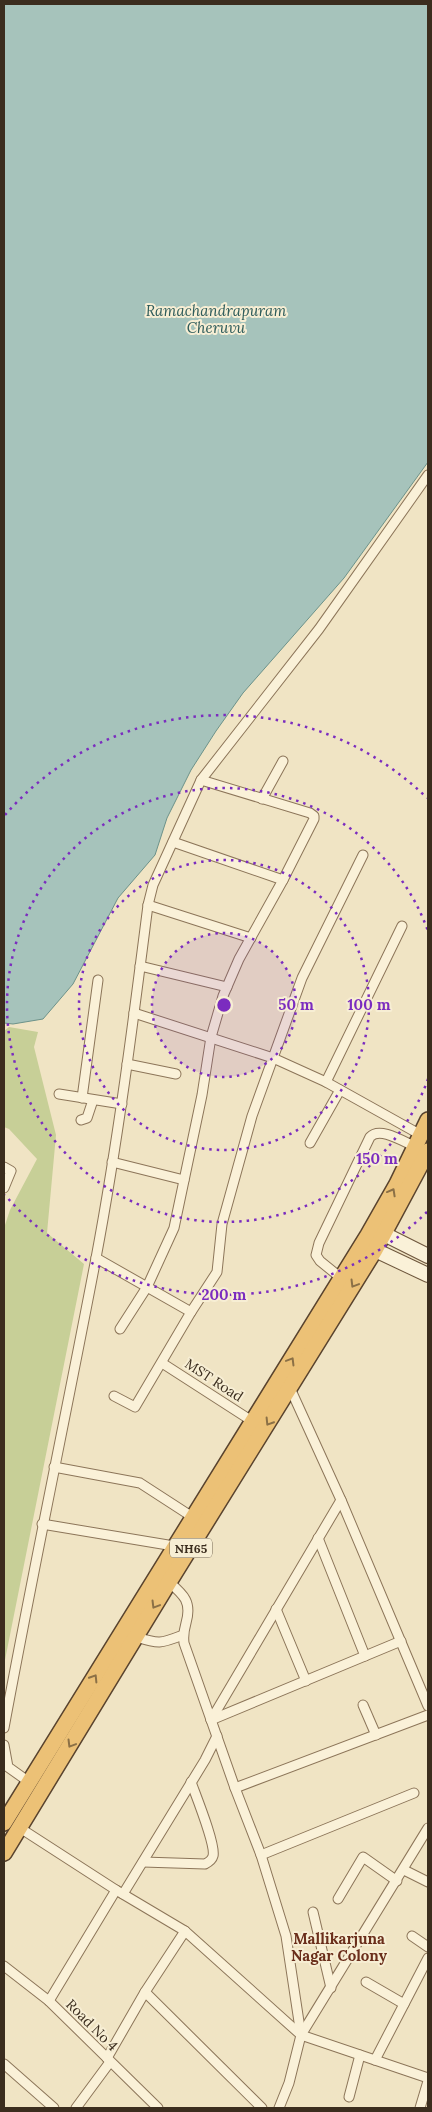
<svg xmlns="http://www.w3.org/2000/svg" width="432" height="2112" viewBox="0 0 432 2112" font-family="Lora,serif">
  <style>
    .green { fill: #c7cf97 }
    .water { fill: #a6c3bb; stroke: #6c928a }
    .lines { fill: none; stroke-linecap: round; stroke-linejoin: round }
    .minor-casing { stroke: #8c7559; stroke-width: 11 }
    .secondary-casing { stroke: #6d563c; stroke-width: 16 }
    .trunk-casing { stroke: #59432e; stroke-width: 18 }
    .minor { stroke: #faf1d8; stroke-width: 9 }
    .secondary { stroke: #faf1d8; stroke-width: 14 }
    .trunk { stroke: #ecc176; stroke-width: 15 }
    .oneway { stroke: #8b7046 }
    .ring { fill: none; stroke: #7b2cbf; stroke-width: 2.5; stroke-dasharray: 2.5 5 }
    .labels { text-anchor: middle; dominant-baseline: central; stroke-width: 4; stroke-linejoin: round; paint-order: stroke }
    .shield { fill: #f7eed4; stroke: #736755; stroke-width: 1 }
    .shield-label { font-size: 12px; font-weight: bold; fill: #3b2d1e }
    .street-label { font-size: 14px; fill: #3b2d1e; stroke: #f7eed4 }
    .water-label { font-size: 15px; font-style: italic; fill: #2d5b5a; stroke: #f7eed4 }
    .neighbourhood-label { font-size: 15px; font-weight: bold; fill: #6a2e1b; stroke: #f7eed4 }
    .centre { fill: #7b2cbf; stroke: #f7eed4; stroke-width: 2.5 }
    .ring-label { font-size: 15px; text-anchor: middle; font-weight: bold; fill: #7b2cbf; stroke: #f7eed4; stroke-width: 4; stroke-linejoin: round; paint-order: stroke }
  </style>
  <rect width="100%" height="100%" fill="#f0e4c4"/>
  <polygon class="green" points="9,1027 38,1032 34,1047 56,1135 47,1233 84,1264 4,1665 4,1228 10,1210 37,1159 9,1129 4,1127 4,1031"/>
  <polygon class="water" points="4,4 428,4 428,462 344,578 243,693 216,731 191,770 167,818 155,855 118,898 73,984 43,1019 13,1024 4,1023"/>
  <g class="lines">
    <defs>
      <g id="minor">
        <polyline points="262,799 283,761"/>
        <polyline points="173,842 283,880"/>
        <polyline points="148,905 251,938"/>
        <polyline points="140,966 227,987"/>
        <polyline points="134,1013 273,1058 326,1082 421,1135"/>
        <polyline points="127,1064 176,1074"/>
        <polyline points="326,1082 402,926"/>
        <polyline points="59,1094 122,1104"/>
        <polyline points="82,1098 98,980"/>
        <polyline points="81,1120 87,1118 93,1100"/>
        <polyline points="310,1143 340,1090"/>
        <polyline points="112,1162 184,1180"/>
        <polyline points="4,1167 11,1171 4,1188"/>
        <polyline points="96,1258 191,1312"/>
        <path d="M341,1278L320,1261L316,1255L319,1243L370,1137C380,1126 404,1142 416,1147"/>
        <polyline points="120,1329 147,1287 174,1228 202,1095 211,1037 223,996 239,959 283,880 314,819 314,816 310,813 201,780"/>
        <polyline points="162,1363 252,1421"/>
        <polyline points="290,1388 341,1500 428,1706"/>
        <polyline points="114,1396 135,1407 191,1312 217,1272 222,1224 252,1116 302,978 363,855"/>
        <polyline points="54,1467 140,1483 194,1518"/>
        <polyline points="42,1524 174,1546"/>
        <polyline points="318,1538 365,1656"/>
        <path d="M169,1582C184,1595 192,1602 186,1623C184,1630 183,1635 184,1643L235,1788L261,1855L286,1936L301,2035"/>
        <polyline points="276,1609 306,1681"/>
        <path d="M136,1637C159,1644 160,1644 183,1635"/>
        <polyline points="363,1705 376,1735"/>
        <polyline points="211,1720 341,1500"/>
        <polyline points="211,1720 401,1641"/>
        <path d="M4,1728C33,1571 66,1415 96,1258C118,1141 133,1023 148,905L153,885L201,780L319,629L428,475"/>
        <polyline points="4,1745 8,1767 29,1782"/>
        <polyline points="235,1788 428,1715"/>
        <polyline points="20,1828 116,1890 185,1931 301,2035 428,2078"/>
        <polyline points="261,1855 414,1793"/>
        <path d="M143,1862L205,1864C209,1862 212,1860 213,1856C216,1845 196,1796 191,1782"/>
        <polyline points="404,1870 428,1882"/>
        <polyline points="123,1894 205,1760 217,1736"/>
        <polyline points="338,1899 363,1857 397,1881"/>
        <polyline points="313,1912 331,1988"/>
        <polyline points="412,1936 428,1947"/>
        <polyline points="4,1966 49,2001 158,2108"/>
        <polyline points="366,1982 404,2004"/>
        <polyline points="145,1992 262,2108"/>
        <polyline points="49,2001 116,1890"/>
        <polyline points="107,2058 145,1992 185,1931"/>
        <polyline points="375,2060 428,1958"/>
        <polyline points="4,2064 54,2108"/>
        <polyline points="349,2097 360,2055"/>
        <polyline points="76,2108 110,2062"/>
        <polyline points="279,2108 289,2083 301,2035 428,1828"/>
        <polyline points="420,2108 428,2081"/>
      </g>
      <g id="secondary">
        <polyline points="384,1234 428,1256"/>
        <polyline points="375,1250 428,1275"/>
      </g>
      <g id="trunk">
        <polyline points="4,1823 368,1235 397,1184 428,1120"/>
        <polyline points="4,1853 169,1582 375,1250 428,1151"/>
      </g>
    </defs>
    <use href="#minor" class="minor-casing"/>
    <use href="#secondary" class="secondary-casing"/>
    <use href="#trunk" class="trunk-casing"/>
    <use href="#minor" class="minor"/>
    <use href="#secondary" class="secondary"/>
    <use href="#trunk" class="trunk"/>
  </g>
  <defs><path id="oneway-chevron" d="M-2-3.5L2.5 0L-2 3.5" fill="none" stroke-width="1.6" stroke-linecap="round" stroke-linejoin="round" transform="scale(1.25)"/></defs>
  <g class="oneway">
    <use href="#oneway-chevron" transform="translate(392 1192) rotate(-61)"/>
    <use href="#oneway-chevron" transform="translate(354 1284) rotate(121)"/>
    <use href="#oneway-chevron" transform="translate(291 1361) rotate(-59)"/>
    <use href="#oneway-chevron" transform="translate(269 1422) rotate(122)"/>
    <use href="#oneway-chevron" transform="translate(155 1605) rotate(121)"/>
    <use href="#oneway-chevron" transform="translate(94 1678) rotate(-58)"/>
    <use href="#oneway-chevron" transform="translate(71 1744) rotate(121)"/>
  </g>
  <circle cx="224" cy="1005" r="72" fill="#7b2cbf" fill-opacity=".12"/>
  <g class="ring">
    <circle cx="224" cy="1005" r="72"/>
    <circle cx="224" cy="1005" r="145"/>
    <path d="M428 1079A217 217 0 1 1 428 931"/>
    <path d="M427 1212A290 290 0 0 1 5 1195M5 815A290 290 0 0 1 427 798"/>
  </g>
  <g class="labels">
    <rect class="shield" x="170" y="1538.5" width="42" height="19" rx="4"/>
    <g class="shield-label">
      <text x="191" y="1548">NH65</text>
    </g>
    <g class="street-label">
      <text transform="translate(214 1380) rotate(33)">MST Road</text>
      <text transform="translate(92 2025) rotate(45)">Road No 4</text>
    </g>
    <g class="water-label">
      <text x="216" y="310">Ramachandrapuram<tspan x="216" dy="17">Cheruvu</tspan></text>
    </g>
    <g class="neighbourhood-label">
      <text x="339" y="1938">Mallikarjuna<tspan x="339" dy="17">Nagar Colony</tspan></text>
    </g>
  </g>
  <circle cx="224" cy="1005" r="8" class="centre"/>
  <g class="ring-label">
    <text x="296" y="1010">50 m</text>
    <text x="369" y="1010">100 m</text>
    <text x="377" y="1164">150 m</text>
    <text x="224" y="1300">200 m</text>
  </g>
  <rect width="432" height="2112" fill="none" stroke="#3b2d1e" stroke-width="10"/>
</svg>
